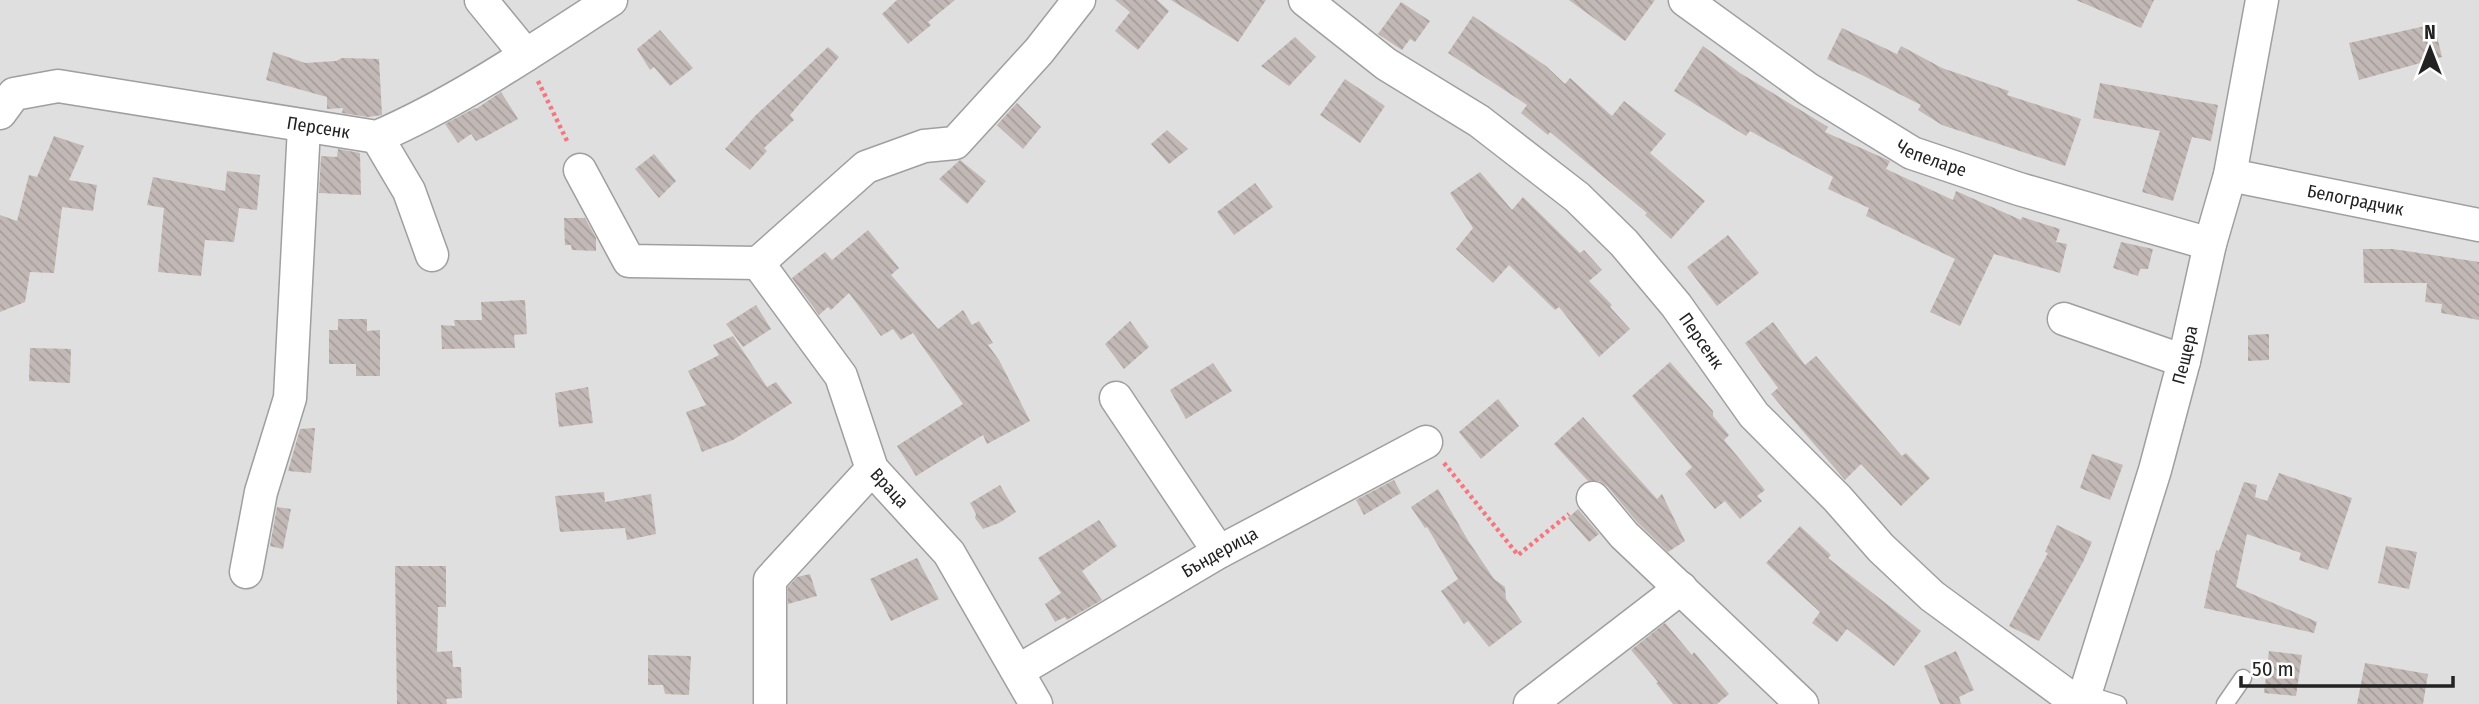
<svg xmlns="http://www.w3.org/2000/svg" width="2479" height="704" viewBox="0 0 2479 704" font-family="'Fira Sans Condensed',sans-serif">
  <style>
    .residential { fill: #e0dfdf }
    .building { fill: url(#building-back-hatch) }
    .lines { fill: none; stroke-linecap: round; stroke-linejoin: round }
    .service-casing { stroke: #9f9f9f; stroke-width: 19 }
    .minor-casing { stroke: #9f9f9f; stroke-width: 35 }
    .path { stroke: #f5767f; stroke-width: 4.5; stroke-dasharray: 3.5 3.5; stroke-linecap: butt }
    .service { stroke: #fff; stroke-width: 16 }
    .minor { stroke: #fff; stroke-width: 32 }
    .labels { text-anchor: middle; dominant-baseline: central; stroke-width: 5; stroke-linejoin: round; paint-order: stroke }
    .street-label { font-size: 18px; fill: #222; stroke: #fff }
  </style>
  <defs>
    <pattern id="building-back-hatch" width="6" height="6" patternUnits="userSpaceOnUse" patternTransform="scale(1.75)"><rect width="6" height="6" fill="#c2b8b5"/><path d="M-1 5l2 2M0 0l6 6M5-1l2 2" fill="none" stroke="#a69e9b"/></pattern>
  </defs>
  <rect width="100%" height="100%" fill="#f2ede9"/>
  <rect class="residential" x="0" y="0" width="2479" height="704"/>
  <g class="building">
    <polygon points="897,0 955,0 928,22 931,25 908,44 882,14"/>
    <polygon points="1115,0 1157,0 1169,11 1138,50 1115,31 1130,12"/>
    <polygon points="1171,0 1266,0 1238,42"/>
    <polygon points="1569,0 1655,0 1625,41"/>
    <polygon points="2076,0 2154,0 2141,28"/>
    <polygon points="1401,2 1430,21 1415,42 1410,39 1402,50 1378,34"/>
    <polygon points="1473,16 1546,66 1565,84 1570,78 1612,116 1624,101 1666,134 1650,153 1705,201 1671,239 1645,215 1647,213 1550,132 1548,135 1521,113 1527,105 1448,53"/>
    <polygon points="2434,24 2442,57 2359,80 2349,43"/>
    <polygon points="1842,28 1897,54 1901,46 1942,68 2009,91 2007,95 2081,119 2065,166 1942,125 1918,110 1921,105 1854,71 1854,72 1827,59"/>
    <polygon points="660,30 693,68 670,86 654,67 650,70 637,49"/>
    <polygon points="1295,37 1316,57 1289,86 1261,66"/>
    <polygon points="1703,46 1740,73 1828,127 1825,132 1890,161 1886,169 1953,200 1956,191 2021,220 2022,217 2060,229 2056,242 2067,244 2060,273 1994,254 1960,326 1930,312 1955,259 1866,216 1869,208 1828,189 1833,177 1750,131 1746,136 1674,91"/>
    <polygon points="828,47 839,57 790,115 794,120 764,148 767,151 750,170 725,149 755,116"/>
    <polygon points="273,52 305,63 336,61 342,58 379,59 382,115 368,117 342,113 343,108 327,109 327,97 266,80"/>
    <polygon points="1345,79 1385,106 1360,143 1320,115"/>
    <polygon points="2100,83 2218,105 2211,141 2192,137 2173,201 2142,192 2160,131 2093,118"/>
    <polygon points="501,92 518,119 485,137 476,141 471,134 458,143 445,124 475,108 476,109"/>
    <polygon points="1017,103 1041,127 1023,149 997,125"/>
    <polygon points="1167,130 1188,149 1169,164 1151,144"/>
    <polygon points="54,136 84,146 69,180 97,185 93,211 62,207 54,273 30,272 25,302 0,312 0,215 17,221 29,175 37,177"/>
    <polygon points="338,149 360,153 361,195 319,193 321,156 337,157"/>
    <polygon points="654,154 676,181 659,198 635,169"/>
    <polygon points="960,160 986,181 967,204 939,179"/>
    <polygon points="227,171 260,175 257,210 239,208 234,242 205,240 201,276 158,272 164,208 147,205 153,177 225,191"/>
    <polygon points="1480,172 1512,210 1523,197 1580,253 1584,250 1602,270 1589,281 1612,305 1610,307 1630,329 1599,357 1559,307 1555,310 1509,265 1493,283 1456,249 1473,228 1450,193"/>
    <polygon points="1255,183 1273,207 1234,235 1217,212"/>
    <polygon points="564,218 585,218 596,238 596,251 572,250 571,245 565,245"/>
    <polygon points="868,230 899,268 891,275 938,329 963,310 972,325 979,321 993,343 988,345 999,360 1030,421 987,444 983,435 916,476 897,446 963,404 913,333 901,340 893,329 881,336 849,293 831,310 828,307 819,315 792,278 825,252 832,260"/>
    <polygon points="1728,235 1759,273 1717,306 1687,267"/>
    <polygon points="2121,242 2153,249 2148,269 2140,269 2138,276 2113,268"/>
    <polygon points="2363,249 2393,249 2479,262 2479,320 2441,313 2442,304 2425,302 2427,283 2364,283"/>
    <polygon points="525,300 527,334 514,335 515,348 442,349 441,325 455,326 454,320 482,320 481,302"/>
    <polygon points="756,305 771,329 743,347 726,324"/>
    <polygon points="338,319 367,319 367,331 380,330 380,376 356,376 356,364 329,364 329,330 338,330"/>
    <polygon points="1130,321 1149,347 1124,369 1105,344"/>
    <polygon points="1773,322 1805,365 1816,356 1902,456 1906,453 1930,478 1901,506 1861,464 1845,480 1771,394 1778,388 1745,343"/>
    <polygon points="2269,334 2269,360 2248,361 2248,335"/>
    <polygon points="733,336 767,387 776,382 792,403 733,440 702,452 686,412 706,405 688,371 719,355 713,345"/>
    <polygon points="30,348 71,349 70,383 29,381"/>
    <polygon points="1670,362 1713,411 1713,416 1729,435 1724,440 1765,490 1757,496 1762,501 1740,519 1725,501 1715,509 1685,474 1692,467 1632,396"/>
    <polygon points="1213,363 1232,391 1186,419 1170,390"/>
    <polygon points="588,387 593,423 559,427 555,393"/>
    <polygon points="1498,399 1519,426 1481,459 1459,432"/>
    <polygon points="1583,417 1657,499 1662,494 1685,541 1668,552 1637,522 1607,486 1599,481 1588,481 1554,444"/>
    <polygon points="315,428 311,473 288,471 300,429"/>
    <polygon points="2092,454 2123,465 2110,500 2080,488"/>
    <polygon points="2279,473 2352,498 2328,570 2299,560 2301,553 2247,534 2236,587 2317,622 2314,633 2204,608 2216,550 2219,551 2244,482 2257,485 2255,497 2267,501"/>
    <polygon points="1394,480 1401,493 1364,515 1356,500"/>
    <polygon points="1000,485 1016,512 999,523 983,529 975,518 976,514 970,503"/>
    <polygon points="1438,489 1469,542 1494,579 1505,587 1506,599 1522,622 1489,647 1468,621 1464,624 1441,591 1458,579 1427,527 1425,528 1411,507"/>
    <polygon points="604,492 605,502 651,494 656,534 627,540 625,528 560,532 555,496"/>
    <polygon points="277,507 291,509 283,549 270,546"/>
    <polygon points="1578,509 1599,534 1589,542 1568,518"/>
    <polygon points="1099,520 1117,546 1082,571 1102,600 1067,620 1065,617 1055,622 1045,604 1061,593 1038,558"/>
    <polygon points="2057,525 2092,542 2083,562 2039,641 2009,626 2048,553 2045,552"/>
    <polygon points="1800,526 1831,555 1828,558 1921,631 1894,666 1847,629 1837,642 1812,623 1820,612 1766,563"/>
    <polygon points="2386,546 2417,552 2409,589 2378,583"/>
    <polygon points="917,558 939,599 891,621 870,579"/>
    <polygon points="395,566 446,566 446,607 438,607 437,652 452,651 453,667 461,667 462,698 446,699 447,704 397,704"/>
    <polygon points="810,574 817,596 788,604 788,587 797,577"/>
    <polygon points="1665,623 1692,655 1694,652 1729,694 1717,704 1673,704 1656,683 1658,682 1631,650"/>
    <polygon points="1956,651 1974,690 1959,697 1961,704 1940,704 1924,666"/>
    <polygon points="2269,651 2302,655 2296,696 2264,693"/>
    <polygon points="648,655 691,656 689,695 665,694 663,685 648,685"/>
    <polygon points="2365,663 2428,674 2423,704 2357,704"/>
  </g>
  <g class="lines">
    <defs>
      <g id="service">
        <polyline points="2086,694 2118,704"/>
        <polyline points="2225,704 2243,678"/>
      </g>
      <g id="minor">
        <polyline points="481,0 526,55"/>
        <path id="s1" d="M1305,0L1386,64L1479,121L1577,197L1624,243L1676,305L1754,415L1837,498L1881,548L1932,596L2079,704"/>
        <path id="s2" d="M1685,0L1808,89L1912,153L2019,189L2210,244"/>
        <path id="s3" d="M0,113L14,94L58,86L377,137C460,101 535,49 611,0"/>
        <polyline points="377,137 409,191 432,255"/>
        <polyline points="580,170 629,261 758,263 866,167 924,146 955,143 1039,51 1079,0"/>
        <path id="s4" d="M2230,175L2479,225"/>
        <path id="s5" d="M758,263L841,376L872,469L949,553L1036,704"/>
        <polyline points="2064,319 2184,361"/>
        <polyline points="1116,398 1219,552"/>
        <polyline points="1593,498 1624,535 1802,704"/>
        <polyline points="246,572 261,492 290,398 304,127"/>
        <path id="s6" d="M1018,671L1219,552L1426,442"/>
        <polyline points="770,704 770,580 872,469"/>
        <polyline points="1530,704 1681,588"/>
        <path id="s7" d="M2082,704L2155,470L2184,361L2210,244L2230,175L2262,0"/>
      </g>
    </defs>
    <use href="#service" class="service-casing"/>
    <use href="#minor" class="minor-casing"/>
    <g class="path">
      <polyline points="538,81 568,143"/>
      <polyline points="1444,463 1518,555 1569,514"/>
    </g>
    <use href="#service" class="service"/>
    <use href="#minor" class="minor"/>
  </g>
  <g class="labels">
    <g class="street-label">
      <text stroke="none"><textPath href="#s3" startOffset="332">Персенк</textPath></text>
      <text stroke="none"><textPath href="#s2" startOffset="294">Чепеларе</textPath></text>
      <text stroke="none"><textPath href="#s4" startOffset="128">Белоградчик</textPath></text>
      <text stroke="none"><textPath href="#s1" startOffset="527">Персенк</textPath></text>
      <text stroke="none"><textPath href="#s7" startOffset="364">Пещера</textPath></text>
      <text stroke="none"><textPath href="#s5" startOffset="264">Враца</textPath></text>
      <text stroke="none"><textPath href="#s6" startOffset="234">Бъндерица</textPath></text>
    </g>
  </g>
  <g transform="translate(2430 49)" stroke="#ffffff" stroke-width="5" paint-order="stroke">
  <path d="M0-5L12 26L0 18L-12 26Z" fill="#222222"/>
  <text y="-10" font-size="19" font-weight="bold" text-anchor="middle" fill="#222222">N</text>
  </g>
  <path d="M2241 676v10h212v-10" fill="none" stroke="#222222" stroke-width="3.5"/>
  <text x="2252" y="676" font-size="21" fill="#222222" stroke="#ffffff" stroke-width="5" paint-order="stroke">50 m</text>
</svg>
